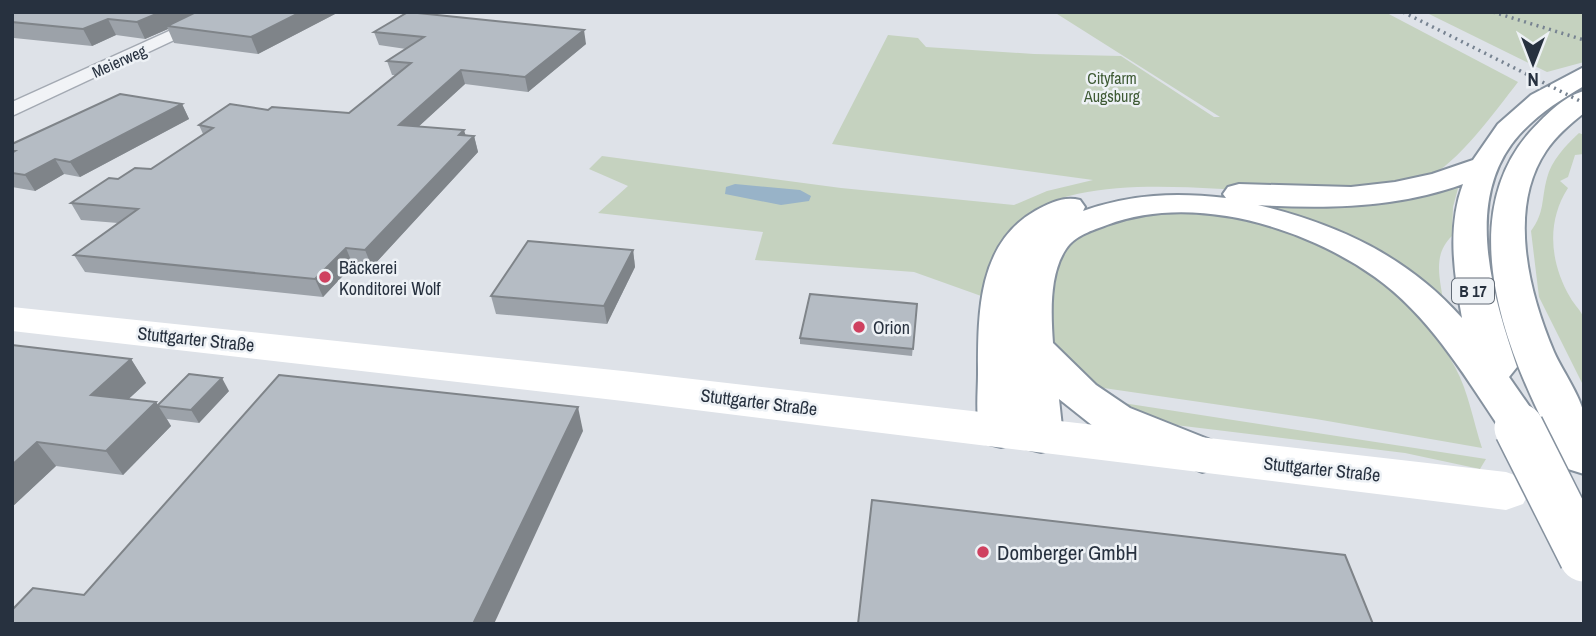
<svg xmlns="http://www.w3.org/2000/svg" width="1596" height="636" viewBox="0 0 1596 636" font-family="'Archivo Narrow',sans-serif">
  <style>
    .green { fill: #c5d2bf }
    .water { fill: #98b3c8 }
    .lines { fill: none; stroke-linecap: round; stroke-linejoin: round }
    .minor-casing { stroke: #a3a9b2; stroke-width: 3 }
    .trunk-casing { stroke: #85919e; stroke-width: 4 }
    .minor { fill: #f1f3f6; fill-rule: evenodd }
    .secondary { fill: #fff; fill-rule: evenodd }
    .trunk { fill: #fff; fill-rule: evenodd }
    .rail { stroke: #778391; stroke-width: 3.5; stroke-dasharray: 2 4.5; stroke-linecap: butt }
    .trunk-bridge-casing { stroke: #85919e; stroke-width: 52; stroke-linecap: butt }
    .trunk-bridge { stroke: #fff; stroke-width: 49 }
    .wall { fill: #9ca2a9 }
    .shaded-wall { fill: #7f8489 }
    .building { fill: #b5bcc4; stroke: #7f8489; stroke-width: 2 }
    .poi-dot { fill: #cf4160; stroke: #edf1f5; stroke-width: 2.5 }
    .labels { text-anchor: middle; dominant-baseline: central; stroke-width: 5; stroke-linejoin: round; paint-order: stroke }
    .far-street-label { font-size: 16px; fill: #27313f; stroke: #edf1f5 }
    .far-park-label { font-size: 16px; fill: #3e5a34; stroke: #edf1f5 }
    .shield { fill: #edf1f5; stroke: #626b76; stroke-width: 2 }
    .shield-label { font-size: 16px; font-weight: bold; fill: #27313f }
    .poi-label { font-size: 18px; fill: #27313f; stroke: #edf1f5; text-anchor: start }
    .street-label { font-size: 18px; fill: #27313f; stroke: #edf1f5 }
    .near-poi-label { font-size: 21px; fill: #27313f; stroke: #edf1f5; text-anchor: start }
  </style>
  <rect width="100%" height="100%" fill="#dee2e8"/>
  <g class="green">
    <path d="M1054,12H1385L1518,82C1497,109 1457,165 1426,178C1413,183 1394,182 1379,184C1355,187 1329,192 1305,192C1225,195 1051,159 1001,241C990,259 987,278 984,297L914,272L755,260L763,232L598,213L628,186L589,169L602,156L841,188L1014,205L1047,191L1093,180L832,144L888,35L918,38L926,47L1034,54L1121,56L1214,117H1220Z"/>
    <polygon points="1425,12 1584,12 1584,62 1547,72"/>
    <path d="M1579,133L1584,135V154L1575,155L1568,177L1560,181L1568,188C1546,222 1550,263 1570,297C1574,305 1583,312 1584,320C1586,342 1584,365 1584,387L1539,297L1531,231C1545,212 1541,200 1547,178C1551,161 1566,145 1579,133Z"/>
    <path d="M1460,181L1453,207L1452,236C1431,256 1441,281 1444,307L1258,210L1084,213L1081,210C1133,194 1182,201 1235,199C1310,197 1385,187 1460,181Z"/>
    <path d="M1133,212C1160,212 1187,210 1213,213C1312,224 1408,279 1455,367C1469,393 1473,421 1482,448L1316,419L1083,385C1058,359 1039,329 1045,291C1047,275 1061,255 1068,240Z"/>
    <polygon points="1110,401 1486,459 1480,469 1405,453 1167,424"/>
  </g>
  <polygon class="water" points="735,184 800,190 811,196 809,201 781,205 725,194 726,187"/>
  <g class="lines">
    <defs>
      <polygon id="minor" points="211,12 234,12 12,116 12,102"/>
      <g id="trunk">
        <path d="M1584,67V86C1560,100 1538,114 1519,135C1462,199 1493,296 1517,367L1509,377L1534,413L1527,424L1512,429L1497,424C1462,371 1427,314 1375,277C1303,226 1192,193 1107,225C1093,230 1074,236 1066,249C1049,274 1051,314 1053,343L1096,385L1130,408L1218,443L1225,455L1218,467L1202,472L1098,430L1059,399L1063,436L1057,448L1041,452L1025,448L1020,438L1017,443L1001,447L985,443C974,423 978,397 978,374C978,315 977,244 1035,211C1050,203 1063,196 1080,200L1085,207L1083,211C1130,194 1176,192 1226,198L1223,194L1228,187L1239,184L1351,187L1395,182L1432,174L1473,160L1498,124L1531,95ZM1463,184C1447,227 1454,273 1462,318C1407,256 1337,224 1258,205C1327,209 1397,208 1463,184Z"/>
        <path d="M1584,91V113C1570,124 1556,136 1546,151C1507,209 1529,293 1554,352C1562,370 1581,397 1584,415C1587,434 1584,456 1584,474L1568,469C1516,376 1447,228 1529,133C1543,118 1563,96 1584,91Z"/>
      </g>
    </defs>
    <use href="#minor" class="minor-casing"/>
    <use href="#trunk" class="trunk-casing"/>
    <use href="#minor" class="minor"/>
    <polygon class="secondary" points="12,307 623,371 1506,472 1523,478 1530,491 1523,504 1506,510 623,401 12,331"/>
    <use href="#trunk" class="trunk"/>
    <g class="rail">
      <polyline points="1403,12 1584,103"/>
      <polyline points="1493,12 1584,40"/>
    </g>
    <defs>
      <polyline id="trunk-bridge" points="1519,428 1584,557"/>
    </defs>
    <use href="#trunk-bridge" class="trunk-bridge-casing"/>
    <use href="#trunk-bridge" class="trunk-bridge"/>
  </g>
  <g class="wall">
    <polygon points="12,12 334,12 335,14 258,54 174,43 168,29 145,39 116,35 92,46 14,38 12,39"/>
    <polygon points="374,32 586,44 528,92 465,84 419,126 474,136 478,152 372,267 353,265 323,297 85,272 74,255 118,223 81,220 71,203 118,179 151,169 203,134 199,125 268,110 349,113 396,75 392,75 387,61 406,49 379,45"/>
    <polygon points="182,104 189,119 80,177 64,174 35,191 12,187 12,144"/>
    <polygon points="633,250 635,267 607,324 496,314 491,296"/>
    <polygon points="917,304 912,356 800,344 800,338"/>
    <polygon points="12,345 131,359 146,383 128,399 156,402 158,405 229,391 199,423 167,419 171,426 123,475 56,466 12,507"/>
  </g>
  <g class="shaded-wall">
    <polygon points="161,12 205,12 167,26 168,29 145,39 137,22"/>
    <polygon points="301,12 334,12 335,14 258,54 251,37"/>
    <polygon points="108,19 116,35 92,46 83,29"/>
    <polygon points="584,30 586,44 528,92 525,77"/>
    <polygon points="461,70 465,84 404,140 399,125"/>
    <polygon points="182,104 189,119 80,177 70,162"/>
    <polygon points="464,130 468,143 474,136 478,152 372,267 365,250"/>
    <polygon points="55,159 64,174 35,191 25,175"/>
    <polygon points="346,248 353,265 323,297 315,279"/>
    <polygon points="633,250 635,267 607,324 604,306"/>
    <polygon points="131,359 146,383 107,419 91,395"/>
    <polygon points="222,378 229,391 199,423 191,410"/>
    <polygon points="156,402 171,426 123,475 106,451"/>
    <polygon points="578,407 583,431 494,624 473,624"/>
    <polygon points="37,442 56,466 12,507 12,465"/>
  </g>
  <g class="building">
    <polygon points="12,12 161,12 137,22 108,19 83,29 12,22"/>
    <polygon points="196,12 301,12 251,37 167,26"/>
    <polygon points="408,12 584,30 525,77 461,70 399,125 464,130 459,135 474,136 365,250 346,248 315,279 74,255 138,209 71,203 109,178 118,179 135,168 151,169 213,128 199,125 230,104 268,110 272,107 349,113 411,63 387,61 424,37 374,32"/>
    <polygon points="120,94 182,104 70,162 55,159 25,175 12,173 12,153 15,151 12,151 12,144"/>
    <polygon points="528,241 633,250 604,306 491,296"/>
    <polygon points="810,294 917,304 913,349 800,338"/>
    <polygon points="12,345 131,359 91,395 156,402 106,451 37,442 12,465"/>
    <polygon points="189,374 222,378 191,410 157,406"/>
    <polygon points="279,375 578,407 473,624 12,624 12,610 33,588 84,595"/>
    <polygon points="872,500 1345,555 1373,624 858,624"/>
  </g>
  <g class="poi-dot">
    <circle cx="325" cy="277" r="7"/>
    <circle cx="859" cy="327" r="7"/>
    <circle cx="983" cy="552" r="7"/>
  </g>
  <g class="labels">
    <g class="far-street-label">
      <text transform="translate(119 61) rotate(-24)">Meierweg</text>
    </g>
    <g class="far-park-label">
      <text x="1112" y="78">Cityfarm<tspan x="1112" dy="18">Augsburg</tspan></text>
    </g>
    <rect class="shield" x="1452" y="278.5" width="42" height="25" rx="5"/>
    <g class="shield-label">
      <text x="1473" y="291">B 17</text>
    </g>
    <g class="poi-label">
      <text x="339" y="267">Bäckerei<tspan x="339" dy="21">Konditorei Wolf</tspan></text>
      <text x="873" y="327">Orion</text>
    </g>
    <g class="street-label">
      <text transform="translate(196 339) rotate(6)">Stuttgarter Straße</text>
      <text transform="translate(759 402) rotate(7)">Stuttgarter Straße</text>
      <text transform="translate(1322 469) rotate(6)">Stuttgarter Straße</text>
    </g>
    <g class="near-poi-label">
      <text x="997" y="552">Domberger GmbH</text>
    </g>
  </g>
  <rect width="1596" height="636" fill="none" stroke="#27313f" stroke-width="28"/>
  <g transform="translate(1533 63) rotate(180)" stroke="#edf1f5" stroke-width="5" paint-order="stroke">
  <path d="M0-5L12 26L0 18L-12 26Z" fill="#27313f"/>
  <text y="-10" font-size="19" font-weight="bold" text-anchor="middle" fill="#27313f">N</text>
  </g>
</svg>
